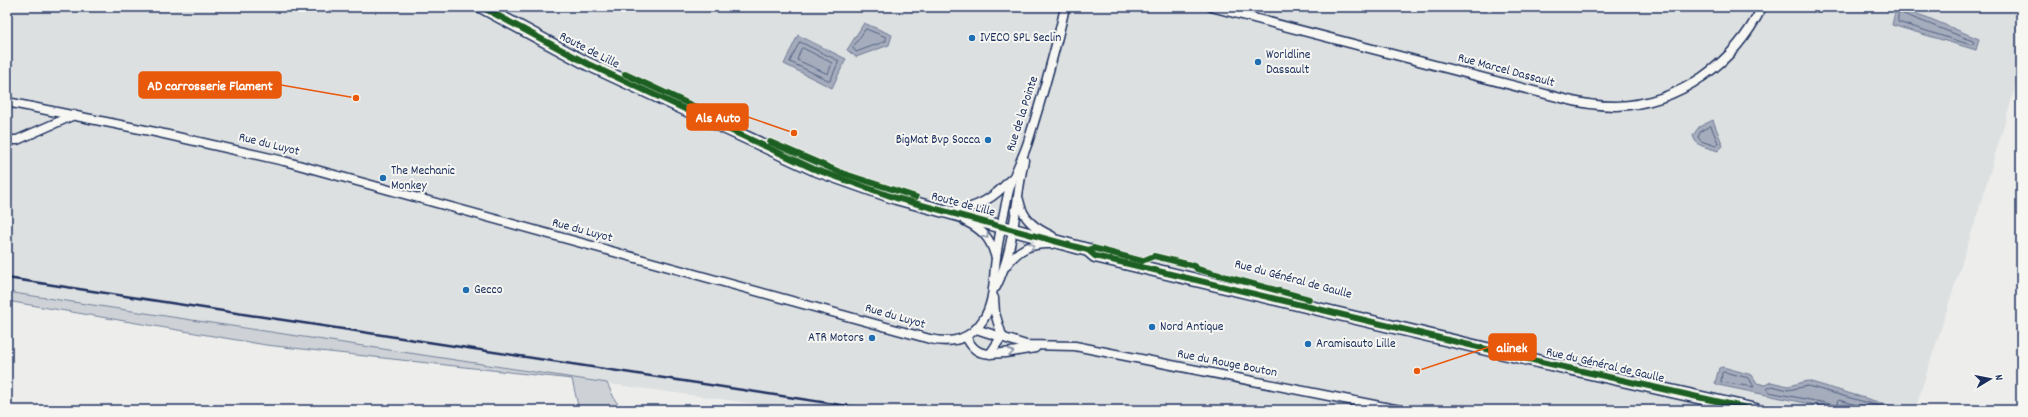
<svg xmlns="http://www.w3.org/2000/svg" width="2028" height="417" viewBox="0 0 2028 417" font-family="Dekko,sans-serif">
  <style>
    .built { fill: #dde0e1 }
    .green { fill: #ced2d7; stroke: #74809a }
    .water { fill: #a5acbc; stroke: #6e7a96 }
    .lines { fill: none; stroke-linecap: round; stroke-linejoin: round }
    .shore { stroke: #526184; stroke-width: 1 }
    .street-casing { stroke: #1b2f5e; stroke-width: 11 }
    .primary-casing { stroke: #1b2f5e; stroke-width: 15 }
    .street { stroke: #f6f6f2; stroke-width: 8 }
    .primary { stroke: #f6f6f2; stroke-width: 12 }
    .rail { stroke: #1b2f5e; stroke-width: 2.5 }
    .cycleway-casing { stroke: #f6f6f2; stroke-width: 8 }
    .cycleway { stroke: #1b5e20; stroke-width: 6 }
    .oneway { stroke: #8892a8 }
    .poi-dot { fill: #1f6fb2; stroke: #f6f6f2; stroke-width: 1.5 }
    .labels { text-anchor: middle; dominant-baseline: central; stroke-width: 4; stroke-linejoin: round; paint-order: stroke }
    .poi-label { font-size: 13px; fill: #1b2f5e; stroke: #f6f6f2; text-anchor: start }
    .street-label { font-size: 13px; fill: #1b2f5e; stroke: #f6f6f2 }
    .leader { fill: none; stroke: #e8590c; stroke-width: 1.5 }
    .callout-dot { fill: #e8590c; stroke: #f6f6f2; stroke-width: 1.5 }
    .callout { fill: #e8590c; stroke: #e8590c; stroke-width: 1.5 }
    .callout-label { font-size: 14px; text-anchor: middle; font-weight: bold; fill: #fff }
  </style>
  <rect width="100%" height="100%" fill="#edeeec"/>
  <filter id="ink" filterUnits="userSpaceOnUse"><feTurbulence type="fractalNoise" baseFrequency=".025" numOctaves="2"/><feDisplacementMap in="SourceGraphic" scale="8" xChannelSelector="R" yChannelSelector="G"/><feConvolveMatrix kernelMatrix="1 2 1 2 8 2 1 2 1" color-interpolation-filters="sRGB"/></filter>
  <g filter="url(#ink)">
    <polygon class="built" points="7,7 2021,7 2021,68 1979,209 1915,410 800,410 572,379 7,292"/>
    <polygon class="green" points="7,292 607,383 615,400 623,410 579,410 572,379 266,345 7,301"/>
    <g class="water">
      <polygon points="1896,7 1926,17 1979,39 1976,50 1892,25"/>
      <polygon points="864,23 892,35 889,45 856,57 847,50"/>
      <polygon points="798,35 846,59 832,88 784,64"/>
      <path d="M1713,120L1723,146L1718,151C1707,147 1695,147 1693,135L1699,127Z"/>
      <polygon points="1723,367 1752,375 1757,383 1765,385 1771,382 1788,386 1808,381 1905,410 1839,410 1718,385 1715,383 1719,368"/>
    </g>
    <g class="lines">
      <g class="shore">
        <polygon points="1901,13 1973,41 1974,43 1971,45 1898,22 1898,15"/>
        <polygon points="866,29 886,37 886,41 856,52 853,48"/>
        <polygon points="800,42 839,61 830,81 790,62"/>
        <polygon points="803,48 832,63 828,74 797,60 801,49"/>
        <polygon points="1711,126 1718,143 1716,146 1701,141 1698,137 1701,131"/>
        <polygon points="1724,372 1749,378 1754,387 1721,382 1722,373"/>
        <polyline points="1834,410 1831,404 1769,392 1767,389 1772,386 1788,390 1808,386 1893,410"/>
        <polyline points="1839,410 1837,402 1839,400 1875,410"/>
      </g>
      <defs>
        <g id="street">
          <path d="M1211,7L1561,98C1579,103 1597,106 1616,106C1679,104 1735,63 1762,7"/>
          <path d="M7,102L155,132L284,161L930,339C952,344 970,340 983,320C995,302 993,279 996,258C999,235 1004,212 1009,190C1014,173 1023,158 1028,142C1042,97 1055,53 1065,7"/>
          <polyline points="7,140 17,140 74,115"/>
          <path d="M1019,200C1023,220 1035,228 1052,236"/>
          <path d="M953,211C977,208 994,198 1011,179"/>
          <path d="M965,221C981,229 990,237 995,255"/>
          <path d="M1005,267C1018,249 1030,243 1052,244"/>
          <path d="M996,287C1015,249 1015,202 1024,160"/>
          <polyline points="994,298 995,313 1002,336"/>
          <polyline points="976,329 1026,345 1075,346 1400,410"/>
          <path d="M966,337C969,342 972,348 978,351C988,358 1023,350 1035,348"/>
          <polyline points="990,354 1002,336"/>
        </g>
        <polyline id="primary" points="482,7 588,64 814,169 896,198 1069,245 1088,250 1095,256 1537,361 1756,410"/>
      </defs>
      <use href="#street" class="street-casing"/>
      <use href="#primary" class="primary-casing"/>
      <use href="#street" class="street"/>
      <use href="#primary" class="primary"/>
      <polyline class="rail" points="7,278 874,410"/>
      <defs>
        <g id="cycleway">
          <polyline points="482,7 588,64 814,169 896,198 1069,245 1088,250 1095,256 1537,361 1756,410"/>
          <polyline points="625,74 734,125"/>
          <polyline points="770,142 842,173 916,197"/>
          <polyline points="1088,250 1093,248 1142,261 1154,256 1195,266 1197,269 1309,299"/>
        </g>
      </defs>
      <use href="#cycleway" class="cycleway-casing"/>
      <use href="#cycleway" class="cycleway"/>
    </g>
    <defs><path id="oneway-chevron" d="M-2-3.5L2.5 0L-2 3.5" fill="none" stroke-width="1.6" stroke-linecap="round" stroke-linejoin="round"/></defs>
    <g class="oneway">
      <use href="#oneway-chevron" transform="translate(986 236) rotate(53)"/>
      <use href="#oneway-chevron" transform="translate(1032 246) rotate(-15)"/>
      <use href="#oneway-chevron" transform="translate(1011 352) rotate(-6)"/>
    </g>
  </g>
  <g class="poi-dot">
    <circle cx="972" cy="38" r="4"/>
    <circle cx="1258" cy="62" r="4"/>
    <circle cx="988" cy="140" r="4"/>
    <circle cx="383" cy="178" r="4"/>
    <circle cx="466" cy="290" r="4"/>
    <circle cx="1152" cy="327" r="4"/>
    <circle cx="872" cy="338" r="4"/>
    <circle cx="1308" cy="344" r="4"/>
  </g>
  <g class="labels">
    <g class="poi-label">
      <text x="980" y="38">IVECO SPL Seclin</text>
      <text x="1266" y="55">Worldline<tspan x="1266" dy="15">Dassault</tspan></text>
      <text x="980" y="140" text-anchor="end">BigMat Bvp Socca</text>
      <text x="391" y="171">The Mechanic<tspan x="391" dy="15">Monkey</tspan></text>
      <text x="474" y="290">Gecco</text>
      <text x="1160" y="327">Nord Antique</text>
      <text x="864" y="338" text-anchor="end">ATR Motors</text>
      <text x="1316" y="344">Aramisauto Lille</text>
    </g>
    <g class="street-label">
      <text transform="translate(589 51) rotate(27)">Route de Lille</text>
      <text transform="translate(1506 71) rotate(15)">Rue Marcel Dassault</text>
      <text transform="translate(1023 114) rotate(-72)">Rue de la Pointe</text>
      <text transform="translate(269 145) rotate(14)">Rue du Luyot</text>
      <text transform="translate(963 205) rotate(15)">Route de Lille</text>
      <text transform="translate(582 231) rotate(15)">Rue du Luyot</text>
      <text transform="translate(1293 280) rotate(15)">Rue du Général de Gaulle</text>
      <text transform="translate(895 317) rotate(16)">Rue du Luyot</text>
      <text transform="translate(1227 364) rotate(11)">Rue du Rouge Bouton</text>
      <text transform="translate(1605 366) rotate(13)">Rue du Général de Gaulle</text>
    </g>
  </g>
  <path class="leader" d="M356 98L281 85M794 133L748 117M1417 371L1489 347"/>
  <g class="callout-dot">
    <circle cx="356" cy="98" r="4"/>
    <circle cx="794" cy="133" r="4"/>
    <circle cx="1417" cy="371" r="4"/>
  </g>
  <g class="callout">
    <rect x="139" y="72" width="142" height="26" rx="4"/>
    <rect x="687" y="104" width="61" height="26" rx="4"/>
    <rect x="1489" y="334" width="47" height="26" rx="4"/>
  </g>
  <g class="callout-label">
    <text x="210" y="90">AD carrosserie Flament</text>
    <text x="718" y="122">Als Auto</text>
    <text x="1512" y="352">alinek</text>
  </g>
  <rect width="2028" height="417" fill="none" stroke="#f6f6f2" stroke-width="24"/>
  <rect x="12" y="12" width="2004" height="393" fill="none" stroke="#1b2f5e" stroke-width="1.5" filter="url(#ink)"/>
  <g transform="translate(1990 379) rotate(80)" stroke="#f6f6f2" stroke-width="3" paint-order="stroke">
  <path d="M0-3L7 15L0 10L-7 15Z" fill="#1b2f5e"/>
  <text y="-6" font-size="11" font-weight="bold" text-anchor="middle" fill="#1b2f5e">N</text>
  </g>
</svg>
